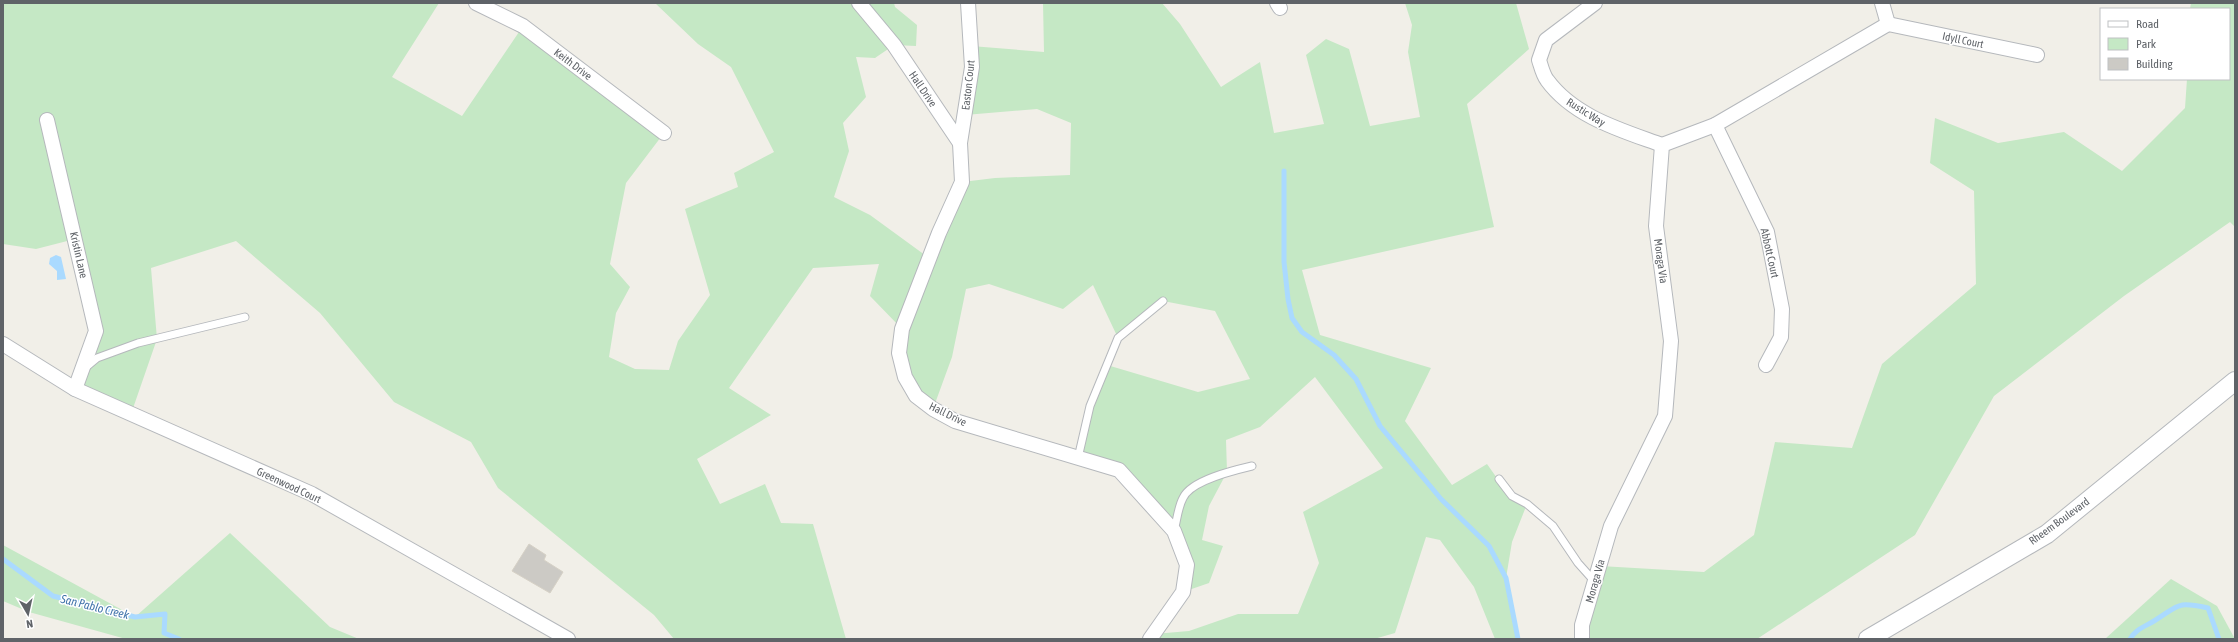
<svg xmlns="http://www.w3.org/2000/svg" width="2238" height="642" viewBox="0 0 2238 642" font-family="'Asap Condensed',sans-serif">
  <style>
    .green { fill: #c5e8c5 }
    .water { fill: #aadaff }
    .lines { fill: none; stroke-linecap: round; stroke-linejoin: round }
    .stream { stroke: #aadaff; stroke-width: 5 }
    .building { fill: #cccac5; stroke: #d6d1c6 }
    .service-casing { stroke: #b5b8bc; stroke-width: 9 }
    .minor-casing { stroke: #b5b8bc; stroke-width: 16 }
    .tertiary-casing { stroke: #b5b8bc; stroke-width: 20 }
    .service { stroke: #fff; stroke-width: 7 }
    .minor { stroke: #fff; stroke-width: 14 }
    .tertiary { stroke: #fff; stroke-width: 18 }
    .labels { text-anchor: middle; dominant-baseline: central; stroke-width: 3; stroke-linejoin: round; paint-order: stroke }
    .street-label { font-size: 11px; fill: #5f6368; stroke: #fff }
    .water-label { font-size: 12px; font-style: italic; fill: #4174aa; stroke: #fff }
  </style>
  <rect width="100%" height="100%" fill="#f1efe8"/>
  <g class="green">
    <polygon points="3,3 439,3 392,77 462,116 523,26 664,133 626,183 610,264 630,287 616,313 609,357 635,369 669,370 678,341 710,295 685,209 738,187 734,173 774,152 731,67 698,44 655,3 894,3 895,7 917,25 916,46 894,45 875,58 856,57 866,97 843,123 849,151 834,197 870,215 929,258 962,182 995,178 1070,175 1071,123 1037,109 965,115 971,46 1044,52 1043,3 1162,3 1180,24 1221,87 1260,62 1274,133 1324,124 1306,55 1326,39 1349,49 1370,126 1420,117 1408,52 1412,25 1405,3 1516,3 1529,49 1467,104 1494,227 1302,270 1320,335 1431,368 1405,421 1452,485 1487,464 1504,488 1527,504 1512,542 1506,578 1518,639 1495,639 1474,587 1440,540 1426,537 1395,633 1374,639 1150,639 1154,634 1189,631 1238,614 1298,614 1319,563 1303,512 1383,468 1315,377 1260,427 1226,440 1227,472 1209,506 1202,540 1223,546 1209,583 1183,592 1187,565 1174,531 1119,470 1078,458 1090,406 1107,365 1198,392 1250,379 1215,311 1163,301 1118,338 1093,285 1063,309 989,284 966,289 952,357 933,409 905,377 902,329 870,296 879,264 813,268 729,388 771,415 697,459 720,504 765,484 781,523 813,524 846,639 674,639 654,615 498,488 471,442 394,402 320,313 236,241 151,268 157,339 131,414 75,389 96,331 75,239 36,249 3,244"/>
    <polygon points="2191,3 2235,3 2235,227 2230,222 2124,296 1994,396 1915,535 1757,639 1582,639 1600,566 1704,572 1754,535 1775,442 1852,448 1882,364 1976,284 1974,191 1930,163 1935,118 1998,143 2064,132 2122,171 2185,108 2187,79 2229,79 2229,9 2190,9"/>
    <polygon points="230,533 330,627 359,639 126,639 29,612 3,601 3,545 135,617"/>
    <polygon points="2171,579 2217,606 2235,639 2105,639"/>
  </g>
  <polygon class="water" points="56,255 61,257 66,279 57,280 57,271 49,264 50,258"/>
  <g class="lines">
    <g class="stream">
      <polyline points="1284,171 1284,262 1288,299 1292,318 1302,332 1334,355 1356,379 1380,426 1441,499 1489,546 1506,578 1518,639"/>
      <polyline points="3,559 53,596 135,617 165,614 164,633 179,639"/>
      <path d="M2130,639C2136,629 2144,627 2154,621C2180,605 2176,601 2208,608L2219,639"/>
    </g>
  </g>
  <polygon class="building" points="529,544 546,555 544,560 563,572 550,593 512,571"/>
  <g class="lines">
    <defs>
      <g id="service">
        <polyline points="85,368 97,358 138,343 245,317"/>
        <polyline points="1078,458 1090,406 1118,338 1163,301"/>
        <polyline points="1499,479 1512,496 1527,504 1553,526 1578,563 1595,582"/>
        <path d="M1174,531C1177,520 1178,507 1183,498C1191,480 1235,470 1252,466"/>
      </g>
      <g id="minor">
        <polyline points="476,3 523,26 664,133"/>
        <polyline points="859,3 894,45 960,143"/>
        <polyline points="968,3 972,67 960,143 962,182 939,233 902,329 899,353 905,377 916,396 933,409 955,421 1119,470 1174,531 1187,565 1183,592 1150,639"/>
        <polyline points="1277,3 1280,8"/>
        <path d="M1595,3L1546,40L1539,60C1541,66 1543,75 1547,80C1574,117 1621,130 1662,145"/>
        <polyline points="1882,3 1888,24"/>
        <polyline points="1888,24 2037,55"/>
        <polyline points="47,120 96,331 75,389"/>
        <polyline points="1715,125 1767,232 1782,309 1781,337 1766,365"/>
        <polyline points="3,344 75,389 312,494 568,639"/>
        <polyline points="1582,639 1582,625 1611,526 1665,416 1671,341 1656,226 1662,145 1715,125 1888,24"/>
      </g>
      <polyline id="tertiary" points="1868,639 2047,534 2235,381"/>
    </defs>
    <use href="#service" class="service-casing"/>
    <use href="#minor" class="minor-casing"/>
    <use href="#tertiary" class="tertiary-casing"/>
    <use href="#service" class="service"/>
    <use href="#minor" class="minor"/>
    <use href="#tertiary" class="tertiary"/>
  </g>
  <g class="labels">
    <g class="street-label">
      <text transform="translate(1963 40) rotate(12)">Idyll Court</text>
      <text transform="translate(573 64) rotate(37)">Keith Drive</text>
      <text transform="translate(968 85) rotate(-84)">Easton Court</text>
      <text transform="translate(923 89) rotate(56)">Hall Drive</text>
      <text transform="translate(1586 112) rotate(32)">Rustic Way</text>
      <text transform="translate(1770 253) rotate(77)">Abbott Court</text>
      <text transform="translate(79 255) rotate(77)">Kristin Lane</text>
      <text transform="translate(1661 261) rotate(82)">Moraga Via</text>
      <text transform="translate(948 414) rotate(26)">Hall Drive</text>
      <text transform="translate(289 485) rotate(25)">Greenwood Court</text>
      <text transform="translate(2059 521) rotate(-36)">Rheem Boulevard</text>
      <text transform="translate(1595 581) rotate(-74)">Moraga Via</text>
    </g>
    <g class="water-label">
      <text transform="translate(95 607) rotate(14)">San Pablo Creek</text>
    </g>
  </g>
  <rect width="2238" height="642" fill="none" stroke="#5f6368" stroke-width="8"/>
  <rect x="2100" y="8" width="130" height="72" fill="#ffffff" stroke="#bfc1c3"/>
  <rect x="2108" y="21" width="20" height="6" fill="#ffffff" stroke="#bfc1c3"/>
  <text x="2136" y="28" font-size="12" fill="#5f6368">Road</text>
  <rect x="2108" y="38" width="20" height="12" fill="#c5e8c5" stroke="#bfc1c3"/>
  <text x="2136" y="48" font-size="12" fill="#5f6368">Park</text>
  <rect x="2108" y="58" width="20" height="12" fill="#cccac5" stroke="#bfc1c3"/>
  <text x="2136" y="68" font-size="12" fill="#5f6368">Building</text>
  <g transform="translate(28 614) rotate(171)" stroke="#ffffff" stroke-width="3" paint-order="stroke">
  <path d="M0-3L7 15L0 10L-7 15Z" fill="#5f6368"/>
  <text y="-6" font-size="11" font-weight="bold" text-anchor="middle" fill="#5f6368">N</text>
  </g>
</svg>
